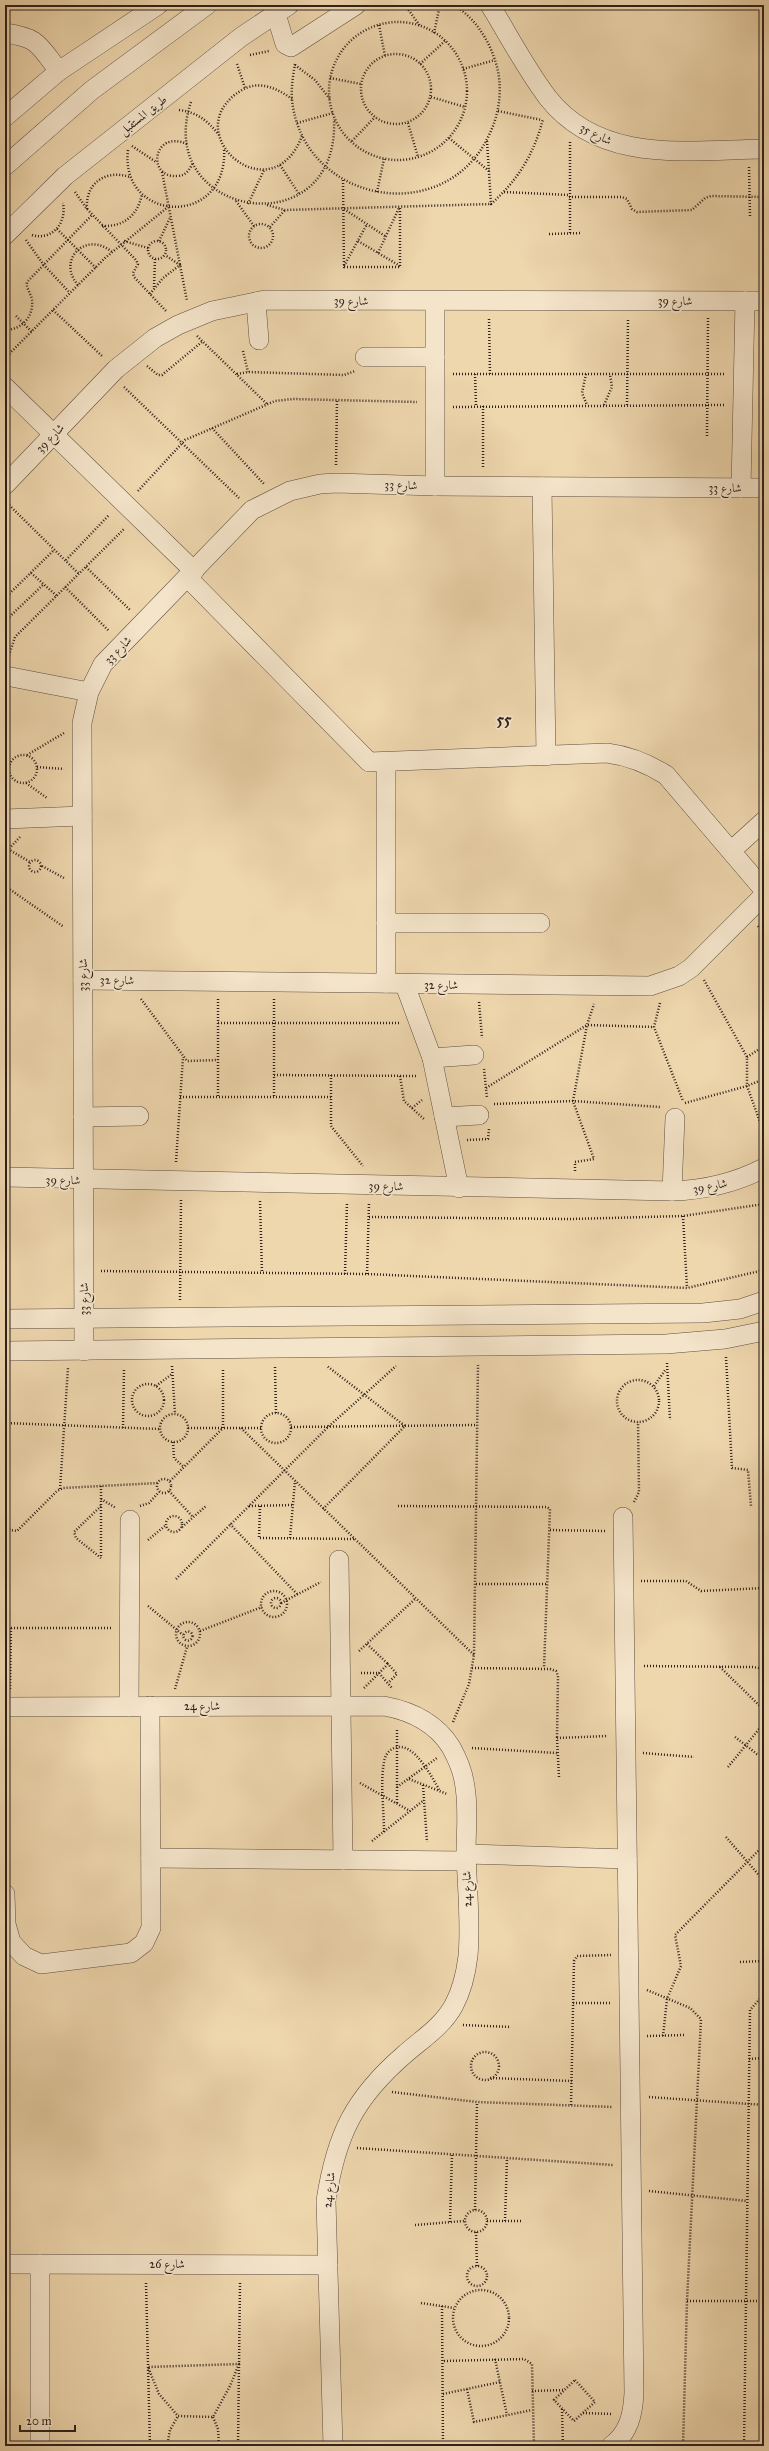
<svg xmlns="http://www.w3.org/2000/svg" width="769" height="2451" viewBox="0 0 769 2451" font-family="'IM FELL Great Primer',Amiri,serif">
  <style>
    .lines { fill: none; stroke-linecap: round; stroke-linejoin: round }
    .minor-casing { stroke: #5d4e40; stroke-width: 20 }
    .path { stroke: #2d211c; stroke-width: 2.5; stroke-dasharray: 1 2; stroke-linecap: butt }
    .minor { stroke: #f4e4ca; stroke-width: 19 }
    .labels { text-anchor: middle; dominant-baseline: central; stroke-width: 3.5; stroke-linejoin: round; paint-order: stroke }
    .street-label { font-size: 12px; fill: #2d211c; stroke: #f4e4ca }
    .district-label { font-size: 16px; font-weight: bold; fill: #2d211c; stroke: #f4e4ca }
  </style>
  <rect width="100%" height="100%" fill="#eed6ad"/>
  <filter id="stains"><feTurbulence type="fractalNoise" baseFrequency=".005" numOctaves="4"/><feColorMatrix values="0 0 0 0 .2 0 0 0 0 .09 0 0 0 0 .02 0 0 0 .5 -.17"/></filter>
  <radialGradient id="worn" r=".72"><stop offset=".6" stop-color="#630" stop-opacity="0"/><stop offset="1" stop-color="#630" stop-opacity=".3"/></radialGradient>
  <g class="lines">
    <defs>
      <g id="minor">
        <path d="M490,5C509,36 526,69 548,98C601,165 689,150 764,149"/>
        <polyline points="276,14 285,44 291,47 356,5"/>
        <path d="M5,33C40,38 38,45 59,71"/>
        <polyline points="5,117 59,71 158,5"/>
        <polyline points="5,166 92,90 207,5"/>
        <polyline points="5,235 65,176 241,37 289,5"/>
        <polyline points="435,301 435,486"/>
        <polyline points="256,302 259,340"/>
        <polyline points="365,357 435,357"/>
        <polyline points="5,387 194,571"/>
        <polyline points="5,485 116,369 155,338 178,325 212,311 265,300 764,301"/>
        <polyline points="542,487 546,756"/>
        <polyline points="741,488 745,301"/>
        <path d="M188,578L369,762L607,753C630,756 647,763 666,775L764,890"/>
        <polyline points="6,676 89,692"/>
        <polyline points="5,819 82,816"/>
        <polyline points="731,851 764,821"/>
        <polyline points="386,923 540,923"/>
        <polyline points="83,980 650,986 679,976 691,968 764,895"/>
        <polyline points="386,983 386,762"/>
        <polyline points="405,985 432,1058 459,1188"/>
        <polyline points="432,1058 474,1055"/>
        <polyline points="83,1117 139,1116"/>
        <polyline points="444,1117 479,1115"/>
        <path d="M5,1177L672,1191C705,1190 735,1183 764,1168"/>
        <polyline points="672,1191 675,1118"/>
        <polyline points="5,1319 703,1313 740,1309 764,1301"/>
        <polyline points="5,1351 666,1344 725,1339 764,1331"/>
        <polyline points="84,1351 82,723 89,692 103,664 252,510 290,491 320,484 336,483 435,486 764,488"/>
        <polyline points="339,1560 343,1860"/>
        <path d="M5,1707L384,1706C411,1711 436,1723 451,1747C457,1758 462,1769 464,1781C469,1804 466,1830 466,1853C467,1887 471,1923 468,1956C466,1973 462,1990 454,2005C443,2026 422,2039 405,2054C354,2098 336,2135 326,2201L333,2446"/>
        <polyline points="129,1707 130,1520"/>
        <polyline points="466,1854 627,1859"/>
        <polyline points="151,1858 467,1861"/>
        <polyline points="5,1894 6,1924 11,1942 24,1956 41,1964 131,1953 144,1943 151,1928 150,1706"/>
        <polyline points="5,2264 328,2265"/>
        <polyline points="40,2264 40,2446"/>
        <path d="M611,2446C629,2433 633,2414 634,2393L623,1517"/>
      </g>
    </defs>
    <use href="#minor" class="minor-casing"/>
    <g class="path">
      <polyline points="405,5 420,26"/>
      <circle cx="398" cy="91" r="69"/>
      <polyline points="379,25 385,56"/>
      <polyline points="434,33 440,5"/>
      <circle cx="396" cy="89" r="35"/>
      <polyline points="250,55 269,51"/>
      <polyline points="237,64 245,88"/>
      <path d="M295,64C293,76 291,88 292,100C303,204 447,230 490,133C499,114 502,92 498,71C492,45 478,20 454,5"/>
      <polyline points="420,64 445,41"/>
      <polyline points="295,65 315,80 330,99"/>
      <polyline points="463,69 495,60"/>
      <polyline points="330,78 361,84"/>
      <polyline points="431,97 465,107"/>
      <path d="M292,99C277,88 259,80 242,90C173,131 271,217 302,136"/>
      <path d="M191,102C152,218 340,249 334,119"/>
      <path d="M179,110C197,112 208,121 219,135"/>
      <polyline points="498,111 542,120"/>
      <polyline points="297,123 333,113"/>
      <polyline points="408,123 418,157"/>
      <polyline points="449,138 489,171"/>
      <polyline points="352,141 375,117"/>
      <path d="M487,141L491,204C518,180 534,154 543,119"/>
      <path d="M187,144C153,129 146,178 177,176C186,176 189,170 193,163"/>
      <polyline points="132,146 156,162"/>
      <path d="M128,150C119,223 229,229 224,148"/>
      <polyline points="280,165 299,194"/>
      <polyline points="749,167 750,216"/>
      <polyline points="162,172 187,301"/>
      <polyline points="343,180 344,267 400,267 400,207"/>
      <polyline points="75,192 87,209 136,260 138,264 133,273 134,277 166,311"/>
      <polyline points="377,192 384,159"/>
      <polyline points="504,192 569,195"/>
      <polyline points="569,197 622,197 627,199 632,209 637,212 692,210 705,198 711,196 764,197"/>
      <polyline points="236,201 254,226"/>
      <polyline points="248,204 264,170"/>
      <polyline points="267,205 285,210 491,204"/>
      <path d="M87,209C85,183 106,169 130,177"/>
      <polyline points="344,209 385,236"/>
      <circle cx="261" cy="236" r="12"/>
      <path d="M102,226C124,227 138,215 142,194"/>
      <polyline points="270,227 285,210"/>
      <polyline points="57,229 96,268"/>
      <polyline points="570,233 570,142"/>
      <polyline points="549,234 582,233"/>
      <path d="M32,235C52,241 67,223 63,203"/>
      <polyline points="26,240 43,264 70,293"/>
      <circle cx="157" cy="250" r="9"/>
      <polyline points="124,241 148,248"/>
      <polyline points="159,241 170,218"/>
      <polyline points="358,241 400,266"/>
      <polyline points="378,253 399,208"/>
      <polyline points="344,266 367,224"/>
      <path d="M78,285C56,260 86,230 112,252"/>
      <polyline points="154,287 155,259"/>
      <polyline points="150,294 163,278 180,265 165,255"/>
      <polyline points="53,310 102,356"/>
      <polyline points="16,316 32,332"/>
      <polyline points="489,319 490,374"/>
      <path d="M5,330C21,330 34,317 32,300C31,293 26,289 27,282L92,215"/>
      <polyline points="197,336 267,404"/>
      <polyline points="243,351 248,372"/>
      <polyline points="5,358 105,258 168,207"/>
      <polyline points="147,366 158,375 162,375 203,341"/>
      <polyline points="237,374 248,372 344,375 355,371"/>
      <polyline points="453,374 726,374"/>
      <polyline points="475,374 476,406"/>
      <polyline points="586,374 582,393 587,405"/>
      <polyline points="124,387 239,498"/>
      <polyline points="604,405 612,387 610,374"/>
      <polyline points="627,405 628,320"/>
      <polyline points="483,406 483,468"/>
      <polyline points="453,407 726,405"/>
      <polyline points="212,428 264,484"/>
      <polyline points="707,436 708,318"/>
      <polyline points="336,465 337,400"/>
      <polyline points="138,491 185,440 275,401 293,399 417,402"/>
      <polyline points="7,503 79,574"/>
      <polyline points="66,560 109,515"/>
      <polyline points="86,567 130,610"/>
      <polyline points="31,573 57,596"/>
      <polyline points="65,587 109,631"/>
      <polyline points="5,598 54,550"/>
      <polyline points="5,621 44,584"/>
      <polyline points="8,658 15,637 125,528"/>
      <polyline points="27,755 64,733"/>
      <circle cx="23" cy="769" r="14"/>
      <polyline points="5,763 11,763"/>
      <polyline points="37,767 64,769"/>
      <polyline points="26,783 47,798"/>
      <polyline points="8,849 30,862"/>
      <polyline points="5,853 20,837"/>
      <circle cx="35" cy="866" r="6"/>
      <polyline points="42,866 64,878"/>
      <polyline points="5,886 64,927"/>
      <polyline points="758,926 764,933"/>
      <polyline points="704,980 747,1057 747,1086 764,1133"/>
      <polyline points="141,999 187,1061 218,1060"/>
      <polyline points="218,999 218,1097"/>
      <polyline points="274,999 274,1097"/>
      <polyline points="479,1002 482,1038"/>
      <polyline points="660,1003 654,1027 683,1101"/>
      <polyline points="218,1023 399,1023"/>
      <polyline points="747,1057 764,1046"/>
      <polyline points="484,1069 487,1098"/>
      <polyline points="274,1075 418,1076"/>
      <polyline points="331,1075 331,1126 363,1166"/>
      <polyline points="400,1076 404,1101 425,1120"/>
      <polyline points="486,1088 587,1025 654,1027"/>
      <polyline points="180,1097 331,1097"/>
      <polyline points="685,1103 747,1086 764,1079"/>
      <polyline points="494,1104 573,1101 660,1107"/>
      <polyline points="412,1108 422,1100"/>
      <polyline points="467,1140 488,1139 489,1129"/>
      <polyline points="176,1162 183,1057"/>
      <polyline points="575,1171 575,1162 594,1159 573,1101 587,1025 594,1004"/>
      <polyline points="260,1201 262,1273"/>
      <polyline points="683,1216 687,1288"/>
      <polyline points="369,1217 571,1219 683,1216 764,1204"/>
      <polyline points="101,1271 367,1274 687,1288 764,1270"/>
      <polyline points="345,1274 347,1202"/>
      <polyline points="367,1274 369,1203"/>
      <polyline points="180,1300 181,1199"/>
      <polyline points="726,1357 732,1468 748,1470 751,1506"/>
      <polyline points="667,1363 670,1420"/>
      <polyline points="172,1366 175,1414"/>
      <polyline points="275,1367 276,1413"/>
      <circle cx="638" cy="1401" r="21"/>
      <circle cx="148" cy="1400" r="16"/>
      <polyline points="156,1386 172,1374"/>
      <polyline points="654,1386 666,1369"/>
      <circle cx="276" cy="1428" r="15"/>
      <circle cx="174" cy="1428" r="14"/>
      <polyline points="5,1423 160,1429"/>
      <polyline points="8,1423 8,1369"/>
      <polyline points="291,1427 477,1425"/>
      <polyline points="123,1428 124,1369"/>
      <polyline points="188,1428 261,1428"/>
      <polyline points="241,1428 474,1655"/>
      <polyline points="173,1442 174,1458 184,1467"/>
      <circle cx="164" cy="1486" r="7"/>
      <polyline points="170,1481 223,1428 223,1368"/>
      <polyline points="101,1486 101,1558"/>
      <polyline points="60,1489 68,1368"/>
      <polyline points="169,1491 193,1517"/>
      <polyline points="101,1499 116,1508"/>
      <polyline points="634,1502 639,1492 638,1422"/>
      <polyline points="101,1506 74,1532 76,1538 101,1558"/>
      <polyline points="140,1506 149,1503 159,1492"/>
      <polyline points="249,1506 293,1505"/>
      <polyline points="260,1506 259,1538 355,1539"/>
      <polyline points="398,1506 547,1507 550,1509 544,1668"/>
      <polyline points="323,1509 405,1426 327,1366"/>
      <circle cx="174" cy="1524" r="8"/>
      <polyline points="230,1524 297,1594"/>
      <polyline points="5,1525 10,1530 17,1531 57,1491 63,1488 158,1483"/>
      <polyline points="182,1527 206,1506"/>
      <polyline points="550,1530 605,1531"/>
      <polyline points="290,1538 295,1481"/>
      <polyline points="148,1540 166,1525"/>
      <polyline points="176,1579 328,1427 396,1366"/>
      <polyline points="641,1581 686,1581 701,1591 764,1588"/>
      <polyline points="476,1584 548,1584"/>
      <circle cx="274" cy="1604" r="13"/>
      <circle cx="276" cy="1603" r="5"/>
      <polyline points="281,1603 321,1582"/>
      <polyline points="148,1606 183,1635"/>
      <circle cx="188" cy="1634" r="12"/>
      <polyline points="5,1628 111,1628"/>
      <polyline points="200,1631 262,1607"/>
      <circle cx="188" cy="1636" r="4.5"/>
      <polyline points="5,1642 11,1642"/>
      <polyline points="367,1644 388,1664"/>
      <polyline points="359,1651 416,1598"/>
      <polyline points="644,1666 753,1667 764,1669"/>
      <polyline points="720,1667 764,1710"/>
      <polyline points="472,1668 550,1669 556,1671 558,1676 557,1738"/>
      <polyline points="361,1673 379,1673 392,1688"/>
      <polyline points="364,1688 388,1664 397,1674 388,1683"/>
      <polyline points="10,1689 11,1628"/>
      <polyline points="175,1689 187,1647"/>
      <polyline points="453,1722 469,1684 474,1655 478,1365"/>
      <polyline points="735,1737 757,1754 764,1755"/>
      <polyline points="472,1748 557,1753"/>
      <polyline points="643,1753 694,1757"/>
      <polyline points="728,1767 764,1723"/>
      <polyline points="559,1777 557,1738 608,1736"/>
      <polyline points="409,1779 447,1794"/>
      <polyline points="360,1783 410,1811"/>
      <polyline points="423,1785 427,1842"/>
      <polyline points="397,1787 437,1758"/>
      <polyline points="397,1803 397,1728"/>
      <path d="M384,1832C384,1809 380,1784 384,1762C385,1755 389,1750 394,1748C414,1740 432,1778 440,1791"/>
      <polyline points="726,1837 764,1881"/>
      <polyline points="372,1841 424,1800"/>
      <polyline points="740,1962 764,1961"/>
      <polyline points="647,1990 690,2008 701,2019 687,2301 683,2446"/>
      <polyline points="573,2003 611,2003"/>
      <polyline points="463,2025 511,2027"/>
      <polyline points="647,2036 684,2035"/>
      <polyline points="663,2036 667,1999 681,1966 675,1935 764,1845"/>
      <circle cx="485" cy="2066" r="14"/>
      <polyline points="749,2059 764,2058"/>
      <polyline points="490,2078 572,2081"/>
      <polyline points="392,2092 477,2102 613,2107"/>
      <polyline points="649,2097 764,2105"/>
      <polyline points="571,2105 574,1961 577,1956 611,1955"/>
      <polyline points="357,2148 613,2165"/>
      <polyline points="649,2191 747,2201"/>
      <circle cx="476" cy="2221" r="11"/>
      <polyline points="475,2210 477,2102"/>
      <polyline points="487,2221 523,2221"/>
      <polyline points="505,2221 507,2158"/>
      <polyline points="450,2222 452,2154"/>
      <polyline points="415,2225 464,2221"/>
      <polyline points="476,2232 477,2266"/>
      <circle cx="477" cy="2276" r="10"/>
      <polyline points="146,2283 150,2446"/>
      <circle cx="481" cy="2318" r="28"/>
      <polyline points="687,2301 764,2301"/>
      <polyline points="421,2303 454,2308"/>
      <polyline points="442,2306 443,2446"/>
      <polyline points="495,2359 507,2415"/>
      <polyline points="444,2361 524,2359 532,2364 534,2446"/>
      <polygon points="239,2364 230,2386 213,2417 178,2416 159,2394 148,2367"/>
      <polygon points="575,2380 595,2402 574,2421 554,2400"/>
      <polyline points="467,2389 474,2422 532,2410"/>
      <polyline points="532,2391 564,2390"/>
      <polyline points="443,2394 500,2382"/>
      <polyline points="562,2409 563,2446"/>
      <polyline points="583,2413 612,2414"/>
      <polyline points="213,2417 218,2429 219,2446"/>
      <polyline points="167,2446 170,2430 178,2416"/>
      <polyline points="238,2446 240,2283"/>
      <polyline points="744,2446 750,2010 764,1994"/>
    </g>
    <use href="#minor" class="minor"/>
  </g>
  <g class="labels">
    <g class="street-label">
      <text transform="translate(143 115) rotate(-38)">طريق المستقبل</text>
      <text transform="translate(596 134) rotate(26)">شارع 35</text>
      <text x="351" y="301">شارع 39</text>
      <text x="675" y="301">شارع 39</text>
      <text transform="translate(50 438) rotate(-46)">شارع 39</text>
      <text transform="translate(401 485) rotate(2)">شارع 33</text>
      <text x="725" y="488">شارع 33</text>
      <text transform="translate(118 650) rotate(-46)">شارع 33</text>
      <text transform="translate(83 975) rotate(-90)">شارع 33</text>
      <text transform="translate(117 980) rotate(1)">شارع 32</text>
      <text x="441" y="985">شارع 32</text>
      <text transform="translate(63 1180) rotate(1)">شارع 39</text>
      <text transform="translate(386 1186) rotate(1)">شارع 39</text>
      <text transform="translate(710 1186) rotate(-11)">شارع 39</text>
      <text transform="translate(84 1299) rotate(-90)">شارع 33</text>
      <text x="202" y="1706">شارع 24</text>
      <text transform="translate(467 1889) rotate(-91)">شارع 24</text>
      <text transform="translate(329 2190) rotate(-84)">شارع 24</text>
      <text x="167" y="2264">شارع 26</text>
    </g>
    <g class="district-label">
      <text x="504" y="719">55</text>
    </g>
  </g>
  <rect width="769" height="2451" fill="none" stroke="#eed6ad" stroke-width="20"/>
  <rect x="6" y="6" width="757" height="2439" fill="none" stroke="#2d211c" stroke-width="2"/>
  <rect x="10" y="10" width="749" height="2431" fill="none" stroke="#2d211c"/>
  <path d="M20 2425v6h55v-6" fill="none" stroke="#2d211c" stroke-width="2"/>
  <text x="26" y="2425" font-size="12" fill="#2d211c" stroke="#f4e4ca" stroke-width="3" paint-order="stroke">20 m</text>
  <rect width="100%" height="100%" filter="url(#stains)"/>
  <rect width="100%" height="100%" fill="url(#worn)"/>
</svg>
